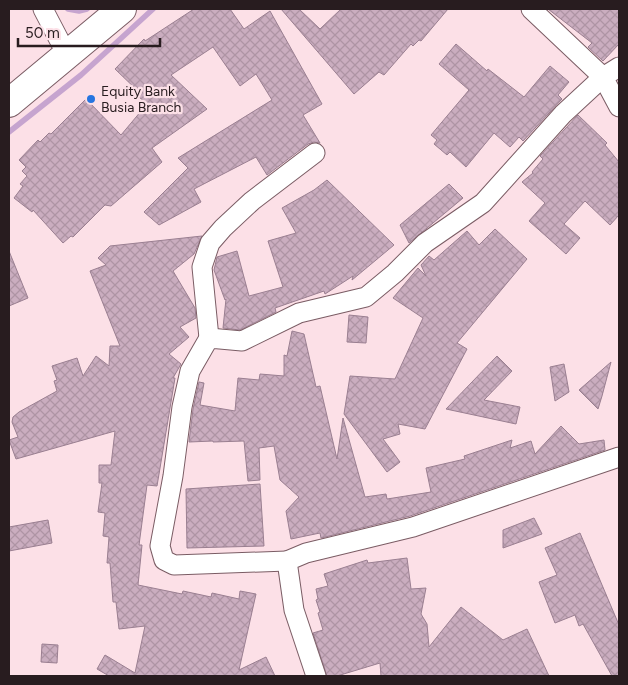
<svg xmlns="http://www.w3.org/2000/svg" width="628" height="685" viewBox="0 0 628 685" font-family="Figtree,sans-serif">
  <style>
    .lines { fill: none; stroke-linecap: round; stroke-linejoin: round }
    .stream { stroke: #c6a4cf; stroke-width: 5.5 }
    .building { fill: url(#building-cross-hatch); stroke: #9a7f91 }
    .minor-casing { stroke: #7a5c64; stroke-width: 21 }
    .highway-casing { stroke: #7a5c64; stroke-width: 30 }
    .minor { stroke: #fff; stroke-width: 19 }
    .highway { stroke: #fff; stroke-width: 28 }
    .poi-dot { fill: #2675e0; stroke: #fce0e7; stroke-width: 2 }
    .labels { text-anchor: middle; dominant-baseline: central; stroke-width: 4.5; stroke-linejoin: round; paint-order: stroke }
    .poi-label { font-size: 14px; fill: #281c1f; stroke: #fce0e7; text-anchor: start }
  </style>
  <defs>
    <pattern id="building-cross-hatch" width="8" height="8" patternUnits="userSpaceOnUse" patternTransform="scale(1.25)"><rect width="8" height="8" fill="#caadbf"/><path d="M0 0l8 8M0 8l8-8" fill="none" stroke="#ae94a4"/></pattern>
  </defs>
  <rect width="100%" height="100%" fill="#fce0e7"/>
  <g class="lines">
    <g class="stream">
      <polyline points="68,9 79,11 87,9"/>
      <polyline points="9,132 81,75 153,9"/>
    </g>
  </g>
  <g class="building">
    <polygon points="194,9 230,9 244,29 270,11 322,104 303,115 320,143 314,142 308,144 267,175 256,157 194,189 201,202 159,225 144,212 188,168 178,158 272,100 256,74 240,86 213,47 171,75 207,109 152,148 162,162 111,206 105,205 73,237 71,236 63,243 33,210 32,212 14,198 23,186 20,184 27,176 22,171 26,167 19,160 38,140 40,142 49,133 51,134 86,99 121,135 147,104 139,97 141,94 115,69 144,39 145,41"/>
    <polygon points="281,9 299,9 320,29 341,9 448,9 421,41 419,40 413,46 411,44 384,75 379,72 354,94"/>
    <polygon points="548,9 619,9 619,44 603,61 588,47 592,43"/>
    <polygon points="456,44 487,71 488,69 524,97 550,66 569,82 558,95 562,99 523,141 519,137 510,147 494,133 466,167 450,152 447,155 434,144 437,140 431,135 469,90 439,64"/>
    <polygon points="578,115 607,143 605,145 619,162 619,215 610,225 585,201 564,224 580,238 566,254 529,221 545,203 522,182 533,173 532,172 543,159 540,156"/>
    <polygon points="327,180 394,245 352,280 353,276 325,294 324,291 275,308 276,312 240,330 223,328 226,299 225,300 214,270 217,257 237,251 249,296 283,287 268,241 296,233 282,208 314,190"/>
    <polygon points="449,184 463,198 409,243 400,225"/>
    <polygon points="495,229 527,259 457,343 467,349 425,429 398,424 400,434 383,439 400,462 387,472 344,414 350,376 395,379 423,318 393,298 418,268 426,276 421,265 429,256 434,260 467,231 479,245"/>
    <polygon points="202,236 194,254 173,271 195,308 196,318 180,327 189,337 169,354 181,364 173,378 175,378 157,486 147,485 139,545 142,545 138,585 182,594 183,591 211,597 212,593 239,599 240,591 256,594 239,670 266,657 275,676 109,676 97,669 105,655 135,673 145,626 119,629 116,602 113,602 110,563 107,563 109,537 103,536 105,513 98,512 102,483 99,483 99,465 111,465 115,431 16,459 9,440 18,437 12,422 13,417 19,412 57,391 54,381 57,380 52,366 77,358 83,376 96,356 109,366 110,346 120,346 90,271 106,265 98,258 110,246"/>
    <polygon points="9,251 28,298 9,306"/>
    <polygon points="349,315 368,317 366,343 347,342"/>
    <polygon points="292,331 304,334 316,387 320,386 337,459 343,418 365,497 386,494 387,499 431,492 426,468 465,459 464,456 512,440 510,448 531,441 535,454 561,426 579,444 604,440 605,450 410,516 321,538 320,533 291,539 286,511 299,497 280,480 274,446 259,448 260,480 248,481 244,441 213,442 213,441 189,442 193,409 199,382 204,383 200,405 235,411 238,378 259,380 260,374 284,376 284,355 287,356"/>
    <polygon points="497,356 512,371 484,400 520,407 516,424 446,409"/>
    <polygon points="611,362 602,396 598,409 579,390"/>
    <polygon points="564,364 569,392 555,401 550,367"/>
    <polygon points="260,484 264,546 187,548 186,489"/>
    <polygon points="534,518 542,534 503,548 503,530"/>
    <polygon points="48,520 52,543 9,551 9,527"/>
    <polygon points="580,533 619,625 619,676 612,676 583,624 579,626 575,615 555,623 539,582 557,575 545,548"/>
    <polygon points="407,558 411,589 426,588 421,614 427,624 429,647 461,607 503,640 527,629 549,676 381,676 380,663 337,676 327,676 313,633 323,630 318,613 320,612 316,600 318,599 316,589 328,586 324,574 367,560 368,563"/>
    <polygon points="42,644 58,645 57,663 41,662"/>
  </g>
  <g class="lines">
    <defs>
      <g id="minor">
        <polyline points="43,9 67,55"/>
        <polyline points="531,9 603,77 619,107"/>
        <polyline points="209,338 202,267 210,243 223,228 252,201 315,153"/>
        <polyline points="287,561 174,565 164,560 160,546 173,476 182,407 190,371 209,338 242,341 299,313 366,297 395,273 425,243 483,203 563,114 603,77 619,67"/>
        <polyline points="316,676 294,610 287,561 306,553 413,527 619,457"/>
      </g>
      <polyline id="highway" points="9,103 122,9"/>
    </defs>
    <use href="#minor" class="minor-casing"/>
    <use href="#highway" class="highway-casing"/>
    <use href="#minor" class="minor"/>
    <use href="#highway" class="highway"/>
  </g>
  <circle class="poi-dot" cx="91" cy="99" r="5"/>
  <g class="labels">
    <g class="poi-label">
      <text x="101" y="91">Equity Bank<tspan x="101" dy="16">Busia Branch</tspan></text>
    </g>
  </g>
  <rect width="628" height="685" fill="none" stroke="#281c1f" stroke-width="20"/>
  <path d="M18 38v8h142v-8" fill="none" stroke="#281c1f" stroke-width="2.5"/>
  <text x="25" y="38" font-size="15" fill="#281c1f" stroke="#fce0e7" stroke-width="4" paint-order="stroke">50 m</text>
</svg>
